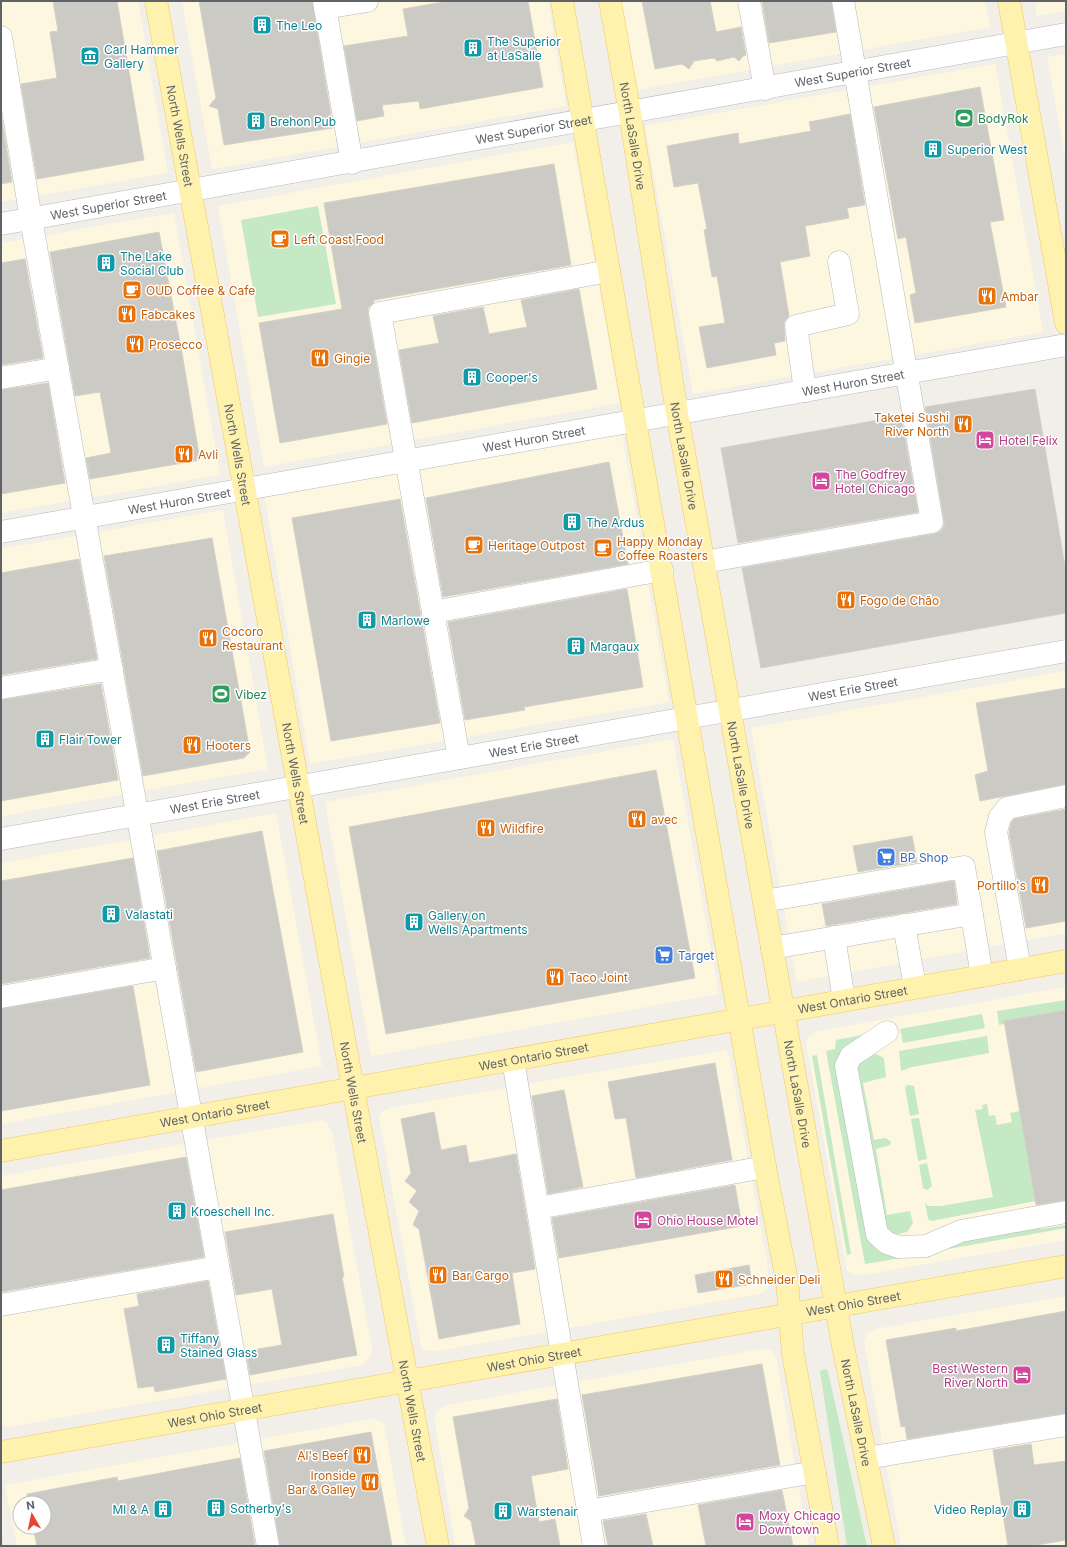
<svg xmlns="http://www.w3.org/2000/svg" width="1067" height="1547" viewBox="0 0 1067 1547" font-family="Inter,sans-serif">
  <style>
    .commercial { fill: #fef7e0; fill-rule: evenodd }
    .green { fill: #c5e8c5 }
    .building { fill: #cccac5; stroke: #d6d1c6 }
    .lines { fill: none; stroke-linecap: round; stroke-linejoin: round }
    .minor-casing { stroke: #b5b8bc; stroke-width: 23 }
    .major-casing { stroke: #f2c960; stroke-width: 23 }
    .minor { stroke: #fff; stroke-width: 22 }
    .major { stroke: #fff2af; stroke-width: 22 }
    .rail { stroke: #b6b7b8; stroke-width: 3; stroke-dasharray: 1 5; stroke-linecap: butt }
    .labels { text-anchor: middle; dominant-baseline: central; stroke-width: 3; stroke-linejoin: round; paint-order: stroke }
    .culture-label { font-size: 12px; fill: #0d838f; stroke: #fff; text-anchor: start }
    .street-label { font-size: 12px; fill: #5f6368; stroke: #fff }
    .leisure-label { font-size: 12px; fill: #27864d; stroke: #fff; text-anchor: start }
    .food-label { font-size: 12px; fill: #c56008; stroke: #fff; text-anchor: start }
    .hotel-label { font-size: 12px; fill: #b23c85; stroke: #fff; text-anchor: start }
    .shop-label { font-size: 12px; fill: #366cbe; stroke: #fff; text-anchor: start }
  </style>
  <rect width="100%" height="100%" fill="#f1efe8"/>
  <g class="commercial">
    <polygon points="1,1 138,1 168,173 1,202"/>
    <polygon points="182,1 548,1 566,106 212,169"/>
    <polygon points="621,1 985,1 990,27 637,90"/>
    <polygon points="1035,1 1066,1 1066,11 1037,16"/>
    <polygon points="1066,54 1066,162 1047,57"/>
    <polygon points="995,64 1043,332 693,394 645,126"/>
    <polygon points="573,142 620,403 264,467 218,206"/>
    <polygon points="174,213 220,475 1,513 1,243"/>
    <polygon points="622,433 669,702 310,764 264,494"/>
    <polygon points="223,510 268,769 1,816 1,549"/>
    <polygon points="1066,671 1066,933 797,982 751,728"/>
    <polygon points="673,739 719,994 371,1056 325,802"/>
    <polygon points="276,813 322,1066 1,1124 1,863"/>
    <polygon points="1066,987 1066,1240 863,1275 853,1274 847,1270 806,1043 808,1037 817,1031"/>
    <polygon points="726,1050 729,1056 767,1262 769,1284 766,1290 759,1294 558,1330 438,1351 424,1350 421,1347 379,1117 382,1111 393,1107"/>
    <polygon points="320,1120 327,1123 332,1132 372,1349 371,1356 362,1365 8,1427 1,1425 1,1176"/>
    <polygon points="1066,1296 1066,1546 901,1546 864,1342 867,1334 875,1329"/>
    <polygon points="761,1349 772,1351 776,1356 809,1546 455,1546 435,1423 434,1416 440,1409 447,1405"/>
    <path d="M371,1419L378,1420L384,1424L406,1546H17L5,1485ZM20,1503H44V1527H20Z"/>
  </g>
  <g class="green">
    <polygon points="318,206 336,304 258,317 241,220"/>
    <polygon points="1066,1000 1066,1010 1004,1021 1004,1024 999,1025 997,1011"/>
    <polygon points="982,1014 985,1028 903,1043 900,1029"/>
    <polygon points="867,1034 847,1050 867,1232 908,1257 865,1264 826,1051 835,1049 836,1040"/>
    <polygon points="987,1036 989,1053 912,1067 901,1071 899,1051"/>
    <path d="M874,1053L884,1058L886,1077L863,1083L874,1140L886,1138L891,1142L890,1145L876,1149L887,1215L910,1211L913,1223L907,1232C899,1234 893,1236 885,1233L852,1063Z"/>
    <polygon points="817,1055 851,1254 847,1255 812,1056"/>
    <polygon points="908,1085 914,1086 919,1114 910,1116 905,1087"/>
    <polygon points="987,1104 989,1116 995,1115 997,1125 1012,1122 1010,1113 1020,1111 1036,1201 931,1221 928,1219 925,1203 928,1206 941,1206 993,1197 975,1110 983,1109 982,1105"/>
    <polygon points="919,1118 927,1159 918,1161 911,1119"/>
    <polygon points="927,1163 932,1186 927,1190 923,1188 919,1165"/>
    <polygon points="1039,1224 1041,1229 1066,1225 1066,1228 937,1251 960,1240"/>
    <polygon points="826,1369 828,1372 867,1546 847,1546 820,1371"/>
  </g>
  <g class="building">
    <polygon points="53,1 117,1 144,160 37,179 21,84 57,78 50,32 58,31"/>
    <polygon points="199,1 312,1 333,128 224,145 218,109 209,106 216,98"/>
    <polygon points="449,1 528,1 543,87 420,109 419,101 382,105 384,116 357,121 344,46 408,36 403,9"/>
    <polygon points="642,1 710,1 716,32 741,27 746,55 743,56 739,61 734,57 717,61 714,58 694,61 689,69 682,64 655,69"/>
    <polygon points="762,1 831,1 836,32 769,43"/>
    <polygon points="980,87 1004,220 990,222 1006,307 915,323 910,295 916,293 906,237 898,239 874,107"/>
    <polygon points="1,114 12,182 1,184"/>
    <polygon points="850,114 865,205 847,208 849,218 805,226 810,256 780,262 789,316 784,322 785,341 774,343 776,355 707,368 699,327 725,323 717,276 712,277 704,230 707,229 698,183 674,187 667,146 738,133 739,144 811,131 809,122"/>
    <polygon points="554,164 571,265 374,300 374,302 368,308 368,315 387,424 280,443 259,323 342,309 324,203"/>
    <polygon points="159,232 182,353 200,460 90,479 86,458 111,453 100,392 75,396 50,252"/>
    <polygon points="25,259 43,358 1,365 1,263"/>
    <polygon points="579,289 597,389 412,423 399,350 439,343 433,316 483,307 489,334 527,327 521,300"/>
    <polygon points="48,383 65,483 1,494 1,390"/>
    <polygon points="1035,389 1066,572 1066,613 761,668 742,568 934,534 940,532 944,527 944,520 925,407"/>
    <polygon points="901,416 918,512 738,543 721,448"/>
    <polygon points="609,462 628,564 443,597 426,498"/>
    <polygon points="400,499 440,723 331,741 292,518"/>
    <polygon points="212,538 250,752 244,758 143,776 104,556"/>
    <polygon points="79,559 97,659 1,675 1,573"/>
    <polygon points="627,589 643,687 524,707 525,710 465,720 448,622"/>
    <polygon points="101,684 118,780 1,801 1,700"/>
    <polygon points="1066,688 1066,784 980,801 975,775 988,771 976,703"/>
    <polygon points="656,770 695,978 386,1034 349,827"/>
    <polygon points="1066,809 1066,921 1026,928 1009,833 1011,823 1014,819"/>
    <polygon points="262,831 303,1052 196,1072 157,851"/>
    <polygon points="912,836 917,862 858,872 853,846"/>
    <polygon points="133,858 150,958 1,984 1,881"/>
    <polygon points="954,881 957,904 826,926 822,904"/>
    <polygon points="133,986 150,1085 1,1111 1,1009"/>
    <polygon points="1066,1010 1066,1200 1036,1205 1004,1021"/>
    <polygon points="715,1063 732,1160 636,1178 626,1118 615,1119 608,1082"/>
    <polygon points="564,1090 583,1187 548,1194 532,1096"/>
    <polygon points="434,1112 441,1150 466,1145 469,1163 516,1154 535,1269 512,1273 520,1324 439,1339 419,1229 413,1225 419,1211 409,1202 417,1191 405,1181 411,1173 401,1119"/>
    <polygon points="186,1157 204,1257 1,1292 1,1190"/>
    <polygon points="735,1185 742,1226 559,1258 552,1218"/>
    <polygon points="333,1214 344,1277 342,1277 357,1355 250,1375 246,1351 282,1345 272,1289 236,1295 225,1232"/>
    <polygon points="749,1265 752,1284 698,1293 695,1275"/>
    <polygon points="208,1281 226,1379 155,1392 154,1386 138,1388 124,1309 139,1306 137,1294"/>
    <polygon points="1066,1311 1066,1413 907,1439 905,1426 901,1427 886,1340 956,1328 956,1331"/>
    <polygon points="762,1364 780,1465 599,1496 582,1395"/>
    <polygon points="557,1399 568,1469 531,1476 539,1522 555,1519 560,1546 476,1546 471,1521 464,1516 469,1508 453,1417"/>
    <polygon points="371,1432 392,1546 280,1546 264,1451"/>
    <polygon points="1031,1444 1034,1465 1066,1461 1066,1540 1031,1546 1008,1546 993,1450"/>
    <polygon points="240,1458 255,1546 37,1546 33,1527 44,1527 44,1503 28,1503 27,1494 117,1477 118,1481"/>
    <polygon points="782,1490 793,1546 706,1546 698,1505"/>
    <polygon points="646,1514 653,1546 608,1546 603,1521"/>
  </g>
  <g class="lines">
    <defs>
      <g id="minor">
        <polyline points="324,1 352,163"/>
        <polyline points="749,1 765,89"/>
        <polyline points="325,8 367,1"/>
        <polyline points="1,37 31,219 268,1546"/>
        <path id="s1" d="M1,224L1066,34"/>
        <polyline points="1,378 58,368"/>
        <polyline points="805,391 796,326 848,314 839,262"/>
        <path id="s2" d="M1,532L1066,345"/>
        <polyline points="704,562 932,522 843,1"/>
        <polyline points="433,612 662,570"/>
        <polyline points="1,688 112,669"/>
        <polyline points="459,758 380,313 609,271"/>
        <path id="s3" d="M1,839L1066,651"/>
        <polyline points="764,901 964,867 982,976"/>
        <polyline points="904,925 915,987"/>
        <polyline points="834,937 844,1000"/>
        <polyline points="772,948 972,914"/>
        <polyline points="1020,969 996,832 1000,817 1007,808 1066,796"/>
        <polyline points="1,997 165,968"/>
        <polyline points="887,1032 851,1056 846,1066 877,1234 887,1243 899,1247 926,1246 961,1231 1066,1212"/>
        <polyline points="513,1060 594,1546"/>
        <polyline points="538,1208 765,1167"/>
        <polyline points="1,1305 218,1267"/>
        <polyline points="867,1458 1066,1425"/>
        <polyline points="588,1511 815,1472"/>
      </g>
      <g id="major">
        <path id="s4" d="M156,1L353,1088L438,1546"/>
        <polyline points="562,1 765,1167 787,1281 793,1354 828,1546"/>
        <path id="s5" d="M610,1L630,113L677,413L843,1346L884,1546"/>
        <polyline points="1009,1 1066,323"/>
        <path id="s6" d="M1,1151L1066,961"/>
        <path id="s7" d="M1,1452L1066,1266"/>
      </g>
    </defs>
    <use href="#minor" class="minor-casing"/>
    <use href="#major" class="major-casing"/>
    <use href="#minor" class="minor"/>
    <use href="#major" class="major"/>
    <polyline class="rail" points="1,1539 2,1546"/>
  </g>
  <defs>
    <symbol id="building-square" viewBox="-11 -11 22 22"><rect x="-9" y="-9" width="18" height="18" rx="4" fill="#0f9aa8" stroke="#fff"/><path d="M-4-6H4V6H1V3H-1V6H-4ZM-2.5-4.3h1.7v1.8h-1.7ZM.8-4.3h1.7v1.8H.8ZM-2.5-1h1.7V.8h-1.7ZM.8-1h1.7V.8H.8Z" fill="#fff"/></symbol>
    <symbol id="museum-square" viewBox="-11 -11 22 22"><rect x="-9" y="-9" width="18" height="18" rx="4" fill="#0f9aa8" stroke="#fff"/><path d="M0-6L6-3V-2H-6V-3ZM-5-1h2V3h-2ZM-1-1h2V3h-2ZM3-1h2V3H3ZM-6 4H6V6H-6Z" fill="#fff"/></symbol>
    <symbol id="stadium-square" viewBox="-11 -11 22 22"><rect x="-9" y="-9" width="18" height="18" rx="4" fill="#2e9e5b" stroke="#fff"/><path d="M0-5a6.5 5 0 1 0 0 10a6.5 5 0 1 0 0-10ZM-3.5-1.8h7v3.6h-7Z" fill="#fff"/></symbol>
    <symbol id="cafe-square" viewBox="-11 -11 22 22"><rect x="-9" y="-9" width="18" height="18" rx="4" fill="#e8710a" stroke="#fff"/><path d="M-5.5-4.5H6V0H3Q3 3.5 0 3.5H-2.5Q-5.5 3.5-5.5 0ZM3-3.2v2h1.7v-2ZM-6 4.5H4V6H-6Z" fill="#fff"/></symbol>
    <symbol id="restaurant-square" viewBox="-11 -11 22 22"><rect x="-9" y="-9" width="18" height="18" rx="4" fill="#e8710a" stroke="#fff"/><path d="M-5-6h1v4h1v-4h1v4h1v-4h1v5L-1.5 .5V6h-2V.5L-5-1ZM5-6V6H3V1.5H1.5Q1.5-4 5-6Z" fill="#fff"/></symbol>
    <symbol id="hotel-square" viewBox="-11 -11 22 22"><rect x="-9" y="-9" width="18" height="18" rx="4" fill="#d1479c" stroke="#fff"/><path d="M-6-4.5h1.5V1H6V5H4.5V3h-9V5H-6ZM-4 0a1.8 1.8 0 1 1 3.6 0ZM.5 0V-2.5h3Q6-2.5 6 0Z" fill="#fff"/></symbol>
    <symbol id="supermarket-square" viewBox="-11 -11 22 22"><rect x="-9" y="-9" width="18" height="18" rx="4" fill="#3f7fe0" stroke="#fff"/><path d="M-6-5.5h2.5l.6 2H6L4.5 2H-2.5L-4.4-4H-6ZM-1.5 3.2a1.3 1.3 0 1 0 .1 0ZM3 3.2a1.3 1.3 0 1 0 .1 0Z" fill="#fff"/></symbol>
  </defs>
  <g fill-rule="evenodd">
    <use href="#building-square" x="251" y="14" width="22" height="22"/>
    <use href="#building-square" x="462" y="37" width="22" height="22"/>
    <use href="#museum-square" x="79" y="45" width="22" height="22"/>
    <use href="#stadium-square" x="953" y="107" width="22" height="22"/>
    <use href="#building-square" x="245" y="110" width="22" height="22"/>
    <use href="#building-square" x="922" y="138" width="22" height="22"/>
    <use href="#cafe-square" x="269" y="228" width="22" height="22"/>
    <use href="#building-square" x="95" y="252" width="22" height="22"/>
    <use href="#cafe-square" x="121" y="279" width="22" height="22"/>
    <use href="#restaurant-square" x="976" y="285" width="22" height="22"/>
    <use href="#restaurant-square" x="116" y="303" width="22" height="22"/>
    <use href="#restaurant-square" x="124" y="333" width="22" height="22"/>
    <use href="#restaurant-square" x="309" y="347" width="22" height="22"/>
    <use href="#building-square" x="461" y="366" width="22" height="22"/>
    <use href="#restaurant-square" x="952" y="413" width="22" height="22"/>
    <use href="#hotel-square" x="974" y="429" width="22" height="22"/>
    <use href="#restaurant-square" x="173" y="443" width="22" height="22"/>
    <use href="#hotel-square" x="810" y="470" width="22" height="22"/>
    <use href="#building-square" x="561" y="511" width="22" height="22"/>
    <use href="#cafe-square" x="463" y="534" width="22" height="22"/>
    <use href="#cafe-square" x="592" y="537" width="22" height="22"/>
    <use href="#restaurant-square" x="835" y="589" width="22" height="22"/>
    <use href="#building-square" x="356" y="609" width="22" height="22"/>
    <use href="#restaurant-square" x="197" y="627" width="22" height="22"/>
    <use href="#building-square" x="565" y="635" width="22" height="22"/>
    <use href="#stadium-square" x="210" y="683" width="22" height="22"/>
    <use href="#building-square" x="34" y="728" width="22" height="22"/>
    <use href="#restaurant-square" x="181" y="734" width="22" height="22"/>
    <use href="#restaurant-square" x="626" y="808" width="22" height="22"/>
    <use href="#restaurant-square" x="475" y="817" width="22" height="22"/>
    <use href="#supermarket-square" x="875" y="846" width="22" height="22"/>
    <use href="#restaurant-square" x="1029" y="874" width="22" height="22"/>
    <use href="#building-square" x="100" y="903" width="22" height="22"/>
    <use href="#building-square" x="403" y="911" width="22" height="22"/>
    <use href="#supermarket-square" x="653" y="944" width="22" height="22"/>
    <use href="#restaurant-square" x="544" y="966" width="22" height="22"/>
    <use href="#building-square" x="166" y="1200" width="22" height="22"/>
    <use href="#hotel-square" x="632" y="1209" width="22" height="22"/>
    <use href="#restaurant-square" x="427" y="1264" width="22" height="22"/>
    <use href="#restaurant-square" x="713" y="1268" width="22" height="22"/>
    <use href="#building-square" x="155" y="1334" width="22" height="22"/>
    <use href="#hotel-square" x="1011" y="1364" width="22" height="22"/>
    <use href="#restaurant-square" x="351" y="1444" width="22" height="22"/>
    <use href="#restaurant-square" x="359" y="1471" width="22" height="22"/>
    <use href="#building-square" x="205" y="1497" width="22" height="22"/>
    <use href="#building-square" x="152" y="1498" width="22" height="22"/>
    <use href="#building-square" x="1011" y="1498" width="22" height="22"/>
    <use href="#building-square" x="492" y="1500" width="22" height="22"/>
    <use href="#hotel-square" x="734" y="1511" width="22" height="22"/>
  </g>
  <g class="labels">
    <g class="culture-label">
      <text x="276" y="25">The Leo</text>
      <text x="487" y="41">The Superior<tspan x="487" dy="14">at LaSalle</tspan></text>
      <text x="104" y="49">Carl Hammer<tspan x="104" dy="14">Gallery</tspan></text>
      <text x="270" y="121">Brehon Pub</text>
      <text x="947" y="149">Superior West</text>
      <text x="120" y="256">The Lake<tspan x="120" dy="14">Social Club</tspan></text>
      <text x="486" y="377">Cooper's</text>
      <text x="586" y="522">The Ardus</text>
      <text x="381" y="620">Marlowe</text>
      <text x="590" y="646">Margaux</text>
      <text x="59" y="739">Flair Tower</text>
      <text x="125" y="914">Valastati</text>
      <text x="428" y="915">Gallery on<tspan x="428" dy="14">Wells Apartments</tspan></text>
      <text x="191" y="1211">Kroeschell Inc.</text>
      <text x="180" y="1338">Tiffany<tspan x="180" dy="14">Stained Glass</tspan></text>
      <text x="230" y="1508">Sotherby's</text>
      <text x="149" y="1509" text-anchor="end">Ml &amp; A</text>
      <text x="1008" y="1509" text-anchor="end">Video Replay</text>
      <text x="517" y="1511">Warstenair</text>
    </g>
    <g class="street-label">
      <text stroke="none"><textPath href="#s1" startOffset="865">West Superior Street</textPath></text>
      <text stroke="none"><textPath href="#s1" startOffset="541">West Superior Street</textPath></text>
      <text stroke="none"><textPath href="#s4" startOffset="137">North Wells Street</textPath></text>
      <text stroke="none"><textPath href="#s5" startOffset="137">North LaSalle Drive</textPath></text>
      <text stroke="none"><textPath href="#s1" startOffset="109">West Superior Street</textPath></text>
      <text stroke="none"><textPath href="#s2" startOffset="865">West Huron Street</textPath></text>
      <text stroke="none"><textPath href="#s2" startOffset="541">West Huron Street</textPath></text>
      <text stroke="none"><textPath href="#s4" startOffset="461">North Wells Street</textPath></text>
      <text stroke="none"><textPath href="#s5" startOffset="461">North LaSalle Drive</textPath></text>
      <text stroke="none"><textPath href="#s2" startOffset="181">West Huron Street</textPath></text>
      <text stroke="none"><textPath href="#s3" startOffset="865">West Erie Street</textPath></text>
      <text stroke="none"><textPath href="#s3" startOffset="541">West Erie Street</textPath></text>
      <text stroke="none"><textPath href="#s4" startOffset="785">North Wells Street</textPath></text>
      <text stroke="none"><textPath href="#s5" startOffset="785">North LaSalle Drive</textPath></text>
      <text stroke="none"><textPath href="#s3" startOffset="217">West Erie Street</textPath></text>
      <text stroke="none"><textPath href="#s6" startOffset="865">West Ontario Street</textPath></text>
      <text stroke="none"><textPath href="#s6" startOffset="541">West Ontario Street</textPath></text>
      <text stroke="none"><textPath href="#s4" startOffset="1109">North Wells Street</textPath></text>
      <text stroke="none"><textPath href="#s5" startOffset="1109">North LaSalle Drive</textPath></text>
      <text stroke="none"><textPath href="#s6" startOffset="217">West Ontario Street</textPath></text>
      <text stroke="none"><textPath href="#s7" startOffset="865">West Ohio Street</textPath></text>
      <text stroke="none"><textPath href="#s7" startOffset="541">West Ohio Street</textPath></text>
      <text stroke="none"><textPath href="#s4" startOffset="1433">North Wells Street</textPath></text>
      <text stroke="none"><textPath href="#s5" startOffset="1433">North LaSalle Drive</textPath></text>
      <text stroke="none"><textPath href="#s7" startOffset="217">West Ohio Street</textPath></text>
    </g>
    <g class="leisure-label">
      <text x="978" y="118">BodyRok</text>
      <text x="235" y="694">Vibez</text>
    </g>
    <g class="food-label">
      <text x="294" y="239">Left Coast Food</text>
      <text x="146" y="290">OUD Coffee &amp; Cafe</text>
      <text x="1001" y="296">Ambar</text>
      <text x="141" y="314">Fabcakes</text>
      <text x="149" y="344">Prosecco</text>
      <text x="334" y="358">Gingie</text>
      <text x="949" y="417" text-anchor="end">Taketei Sushi<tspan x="949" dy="14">River North</tspan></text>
      <text x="198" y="454">Avli</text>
      <text x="617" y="541">Happy Monday<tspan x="617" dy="14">Coffee Roasters</tspan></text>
      <text x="488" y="545">Heritage Outpost</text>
      <text x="860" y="600">Fogo de Chão</text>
      <text x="222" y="631">Cocoro<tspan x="222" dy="14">Restaurant</tspan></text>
      <text x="206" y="745">Hooters</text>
      <text x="651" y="819">avec</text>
      <text x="500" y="828">Wildfire</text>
      <text x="1026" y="885" text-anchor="end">Portillo's</text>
      <text x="569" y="977">Taco Joint</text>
      <text x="452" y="1275">Bar Cargo</text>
      <text x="738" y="1279">Schneider Deli</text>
      <text x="348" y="1455" text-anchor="end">Al's Beef</text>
      <text x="356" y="1475" text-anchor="end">Ironside<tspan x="356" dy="14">Bar &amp; Galley</tspan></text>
    </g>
    <g class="hotel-label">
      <text x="999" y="440">Hotel Felix</text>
      <text x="835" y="474">The Godfrey<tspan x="835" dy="14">Hotel Chicago</tspan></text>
      <text x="657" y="1220">Ohio House Motel</text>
      <text x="1008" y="1368" text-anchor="end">Best Western<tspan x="1008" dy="14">River North</tspan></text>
      <text x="759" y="1515">Moxy Chicago<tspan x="759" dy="14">Downtown</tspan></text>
    </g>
    <g class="shop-label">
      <text x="900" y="857">BP Shop</text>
      <text x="678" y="955">Target</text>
    </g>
  </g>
  <rect width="1067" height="1547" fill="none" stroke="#5f6368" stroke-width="4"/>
  <g transform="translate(32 1515) rotate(351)"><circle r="19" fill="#ffffff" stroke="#bfc1c3"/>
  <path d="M0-3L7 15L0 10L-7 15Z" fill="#ea4335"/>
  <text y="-6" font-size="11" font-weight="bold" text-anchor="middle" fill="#5f6368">N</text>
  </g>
</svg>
